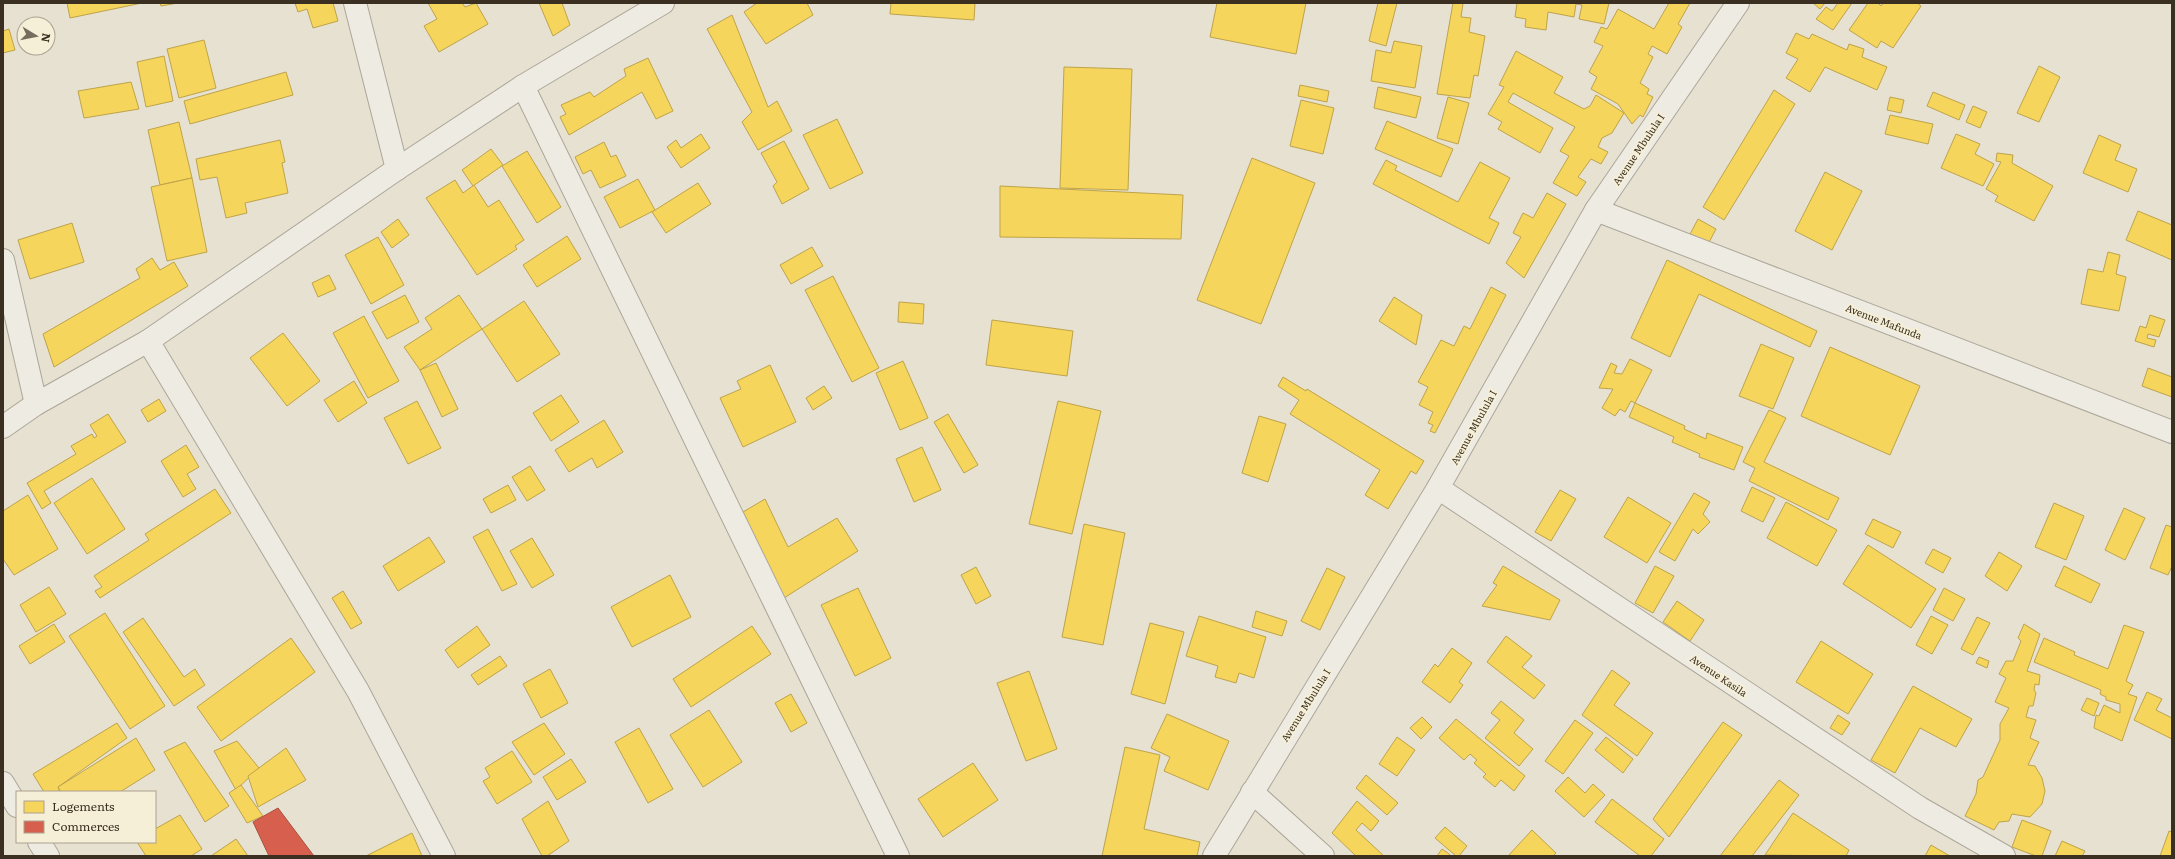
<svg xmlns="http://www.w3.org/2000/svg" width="2175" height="859" viewBox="0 0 2175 859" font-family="Literata,serif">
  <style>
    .homes { fill: #f6d55c; stroke: #bea34a }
    .shops { fill: #d6604d; stroke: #a85140 }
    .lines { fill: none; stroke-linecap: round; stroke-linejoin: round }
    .minor-casing { stroke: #aca699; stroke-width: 24 }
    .minor { stroke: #eeebe2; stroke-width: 22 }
    .labels { text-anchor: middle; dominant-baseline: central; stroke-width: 4; stroke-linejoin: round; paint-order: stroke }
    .street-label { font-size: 10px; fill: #3b2f21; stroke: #f5efd8 }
  </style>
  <rect width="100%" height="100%" fill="#e6e1d1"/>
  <g class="homes">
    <polygon points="67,3 142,3 70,18"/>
    <polygon points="160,3 178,3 161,6"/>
    <polygon points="295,3 333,3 338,21 313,28 307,9 298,12"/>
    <polygon points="428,3 462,3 465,7 476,3 488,24 439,52 424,26 437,19"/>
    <polygon points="539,3 562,3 570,25 553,36"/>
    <polygon points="757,3 807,3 813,15 766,44 744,12"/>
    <polygon points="891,3 975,3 974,20 890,14"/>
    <polygon points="1217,3 1306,3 1296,54 1210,37"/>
    <polygon points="1378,3 1397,3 1386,46 1369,41"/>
    <polygon points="1453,3 1463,3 1461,17 1471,18 1469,32 1485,36 1478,76 1474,75 1470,98 1437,94"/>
    <polygon points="1517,3 1609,3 1604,24 1579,19 1582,5 1576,4 1574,17 1548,12 1546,30 1525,27 1526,19 1515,17"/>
    <polygon points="1669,3 1690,3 1678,24 1682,27 1667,54 1652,46 1648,54 1653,57 1640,83 1649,89 1647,94 1653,97 1643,117 1640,115 1632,124 1618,104 1591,89 1597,77 1589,72 1603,46 1594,42 1601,27 1607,29 1618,9 1654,29"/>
    <polygon points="1813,3 1825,3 1820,9"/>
    <polygon points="1838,3 1852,3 1833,30 1816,19 1826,7 1832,11"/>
    <polygon points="1868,3 1878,3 1881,6 1883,3 1917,3 1921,6 1893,48 1881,41 1877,48 1849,30"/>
    <polygon points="732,15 768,107 777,101 792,131 758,150 742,122 752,112 707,29"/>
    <polygon points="9,29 15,50 3,53 3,31"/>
    <polygon points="1796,33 1809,39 1812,34 1847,50 1849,44 1864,49 1862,57 1887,67 1877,90 1825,67 1810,92 1786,78 1798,59 1786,53"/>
    <polygon points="204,40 216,88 179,98 167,49"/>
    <polygon points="1394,41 1422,46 1415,88 1371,81 1376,50 1391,53"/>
    <polygon points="1516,51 1563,77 1554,93 1584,109 1590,106 1596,95 1624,113 1612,133 1602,138 1598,147 1608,152 1601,164 1591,159 1578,177 1586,182 1577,196 1553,183 1569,156 1560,151 1575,127 1513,93 1508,102 1553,128 1540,153 1498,129 1502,122 1488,114 1504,87 1499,85"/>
    <polygon points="164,56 173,101 146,107 137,62"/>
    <polygon points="648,58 673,111 656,119 642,92 569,135 560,117 566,114 561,105 590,92 594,97 626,76 624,69"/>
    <polygon points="2039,66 2060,77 2039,122 2017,113"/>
    <polygon points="1064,67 1132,69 1128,190 1060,188"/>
    <polygon points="286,72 293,95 190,124 184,101"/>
    <polygon points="131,82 139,109 84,118 78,91"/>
    <polygon points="1300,85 1329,91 1327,102 1298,96"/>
    <polygon points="1378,87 1421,97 1416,118 1374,108"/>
    <polygon points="1774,90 1795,104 1724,220 1703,207"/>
    <polygon points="1933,92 1965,105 1959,120 1927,106"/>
    <polygon points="1448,97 1469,103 1458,144 1437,138"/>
    <polygon points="1890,97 1904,100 1901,113 1887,110"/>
    <polygon points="1301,100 1334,108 1323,154 1290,146"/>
    <polygon points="1973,106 1987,112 1980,128 1966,122"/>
    <polygon points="1890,115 1933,124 1928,144 1885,134"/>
    <polygon points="837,119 863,173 830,189 803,135"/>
    <polygon points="1387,121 1453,149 1441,177 1375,149"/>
    <polygon points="179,122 192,178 160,185 148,130"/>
    <polygon points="701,134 710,148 681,168 667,147 676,140 681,148"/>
    <polygon points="1956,134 1980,144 1975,154 1994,164 1983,186 1941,168"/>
    <polygon points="2099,135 2121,145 2115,160 2137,169 2128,192 2083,173"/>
    <polygon points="280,140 285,162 282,163 288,193 245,203 247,213 226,218 217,177 200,180 196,159"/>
    <polygon points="784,141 809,189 782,204 773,186 777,182 761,153"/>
    <polygon points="604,142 611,157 616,155 626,176 600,188 591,170 583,174 575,157"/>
    <polygon points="491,149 503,165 473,186 462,170"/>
    <polygon points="527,151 561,207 537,223 502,166"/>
    <polygon points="1997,153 2013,155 2012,163 2053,186 2034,221 1995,201 1998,196 1986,189 2001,162 1996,161"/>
    <polygon points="1252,158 1315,183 1261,324 1197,300"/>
    <polygon points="1386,160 1397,166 1395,170 1458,202 1480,162 1510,178 1489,218 1499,223 1489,244 1373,184"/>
    <polygon points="1825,172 1862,191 1832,250 1795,231"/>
    <polygon points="192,178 207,252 167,261 151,187"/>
    <polygon points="638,179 655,210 620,228 604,197"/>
    <polygon points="455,180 463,193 474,185 488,207 499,200 524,240 515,246 517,249 477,275 426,198"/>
    <polygon points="698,183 711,204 666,233 652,212"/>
    <polygon points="1000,186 1183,195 1181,239 1000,237"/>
    <polygon points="1547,193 1566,204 1524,278 1506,263 1521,237 1513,233 1523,213 1533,218"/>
    <polygon points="2138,211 2172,225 2172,260 2126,240"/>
    <polygon points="398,219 409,235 392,248 381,232"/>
    <polygon points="1698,219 1716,229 1706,248 1688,238"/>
    <polygon points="72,223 84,262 30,279 18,240"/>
    <polygon points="567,236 581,259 537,287 523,265"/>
    <polygon points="378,237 404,285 371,304 345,255"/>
    <polygon points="812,247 823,266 791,284 780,265"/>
    <polygon points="2108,252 2120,255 2116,274 2126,277 2119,311 2081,304 2088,269 2103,272"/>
    <polygon points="152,258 160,270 174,262 188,286 54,367 43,334 140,278 136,269"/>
    <polygon points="1667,260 1817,331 1810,347 1699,294 1670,357 1631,338"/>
    <polygon points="329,275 336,289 318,297 312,283"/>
    <polygon points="833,276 879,368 852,382 805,290"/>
    <polygon points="1491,287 1506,295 1435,433 1430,431 1433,425 1428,423 1433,412 1419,405 1428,387 1418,382 1441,340 1454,346 1464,326 1470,329"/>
    <polygon points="405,295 419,322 387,339 372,312"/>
    <polygon points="459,295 482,329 420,370 404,347 432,329 425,318"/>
    <polygon points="1394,297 1422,315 1416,345 1379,321"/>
    <polygon points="524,301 560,354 517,382 482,329"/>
    <polygon points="899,302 924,304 923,324 898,322"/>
    <polygon points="2150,315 2165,320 2159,337 2148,334 2147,338 2156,340 2154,347 2135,341 2140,326 2146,328"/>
    <polygon points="364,316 399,381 368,398 333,333"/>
    <polygon points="992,320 1073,331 1067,376 986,365"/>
    <polygon points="283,333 320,381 287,406 250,358"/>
    <polygon points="1761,344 1794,358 1773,409 1739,396"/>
    <polygon points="1830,347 1920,386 1890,455 1801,416"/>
    <polygon points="1630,359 1652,370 1635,403 1631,401 1625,412 1620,409 1615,416 1602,408 1613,389 1599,388 1611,363 1617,366 1614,373 1622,374"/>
    <polygon points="903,361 928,418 900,430 876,373"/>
    <polygon points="436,363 458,409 442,417 420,370"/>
    <polygon points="770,365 796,422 743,447 720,398 741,389 737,381"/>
    <polygon points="2148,368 2172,377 2172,397 2142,386"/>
    <polygon points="1283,377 1306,391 1307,389 1424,461 1416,474 1411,471 1388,509 1365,495 1380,470 1290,414 1299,400 1278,386"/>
    <polygon points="354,381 367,403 338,422 324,400"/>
    <polygon points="824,386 832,398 813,410 806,398"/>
    <polygon points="561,395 579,422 551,441 533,413"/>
    <polygon points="159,399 166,411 148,422 141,410"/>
    <polygon points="417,401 441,448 408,464 384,418"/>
    <polygon points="1058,401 1101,411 1072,534 1029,524"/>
    <polygon points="1635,403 1685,426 1684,429 1706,439 1707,433 1743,447 1734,470 1699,457 1700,454 1672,442 1674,437 1629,417"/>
    <polygon points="1769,410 1786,418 1764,462 1839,498 1828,520 1749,481 1755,468 1743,462"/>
    <polygon points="108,414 126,442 44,491 51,503 42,509 27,483 76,454 71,446 92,434 94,438 97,436 90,425"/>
    <polygon points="948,414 978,465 964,473 934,422"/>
    <polygon points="1259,416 1286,424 1268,482 1242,473"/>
    <polygon points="604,420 623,452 597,468 592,458 569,472 555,450"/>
    <polygon points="186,445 199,467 187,474 196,489 183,497 161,461"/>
    <polygon points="922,447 941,490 914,502 896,459"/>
    <polygon points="530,466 545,490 527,501 512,477"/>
    <polygon points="92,478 125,529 87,554 54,503"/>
    <polygon points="508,485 516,500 491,513 483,499"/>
    <polygon points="1752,487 1775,498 1763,522 1741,511"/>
    <polygon points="215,489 231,513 100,598 95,591 102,587 94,576 149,540 145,534"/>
    <polygon points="1560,490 1576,499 1551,541 1535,532"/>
    <polygon points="1694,493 1710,502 1703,514 1710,522 1698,534 1693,529 1675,561 1659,552"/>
    <polygon points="28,495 58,549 14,575 3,559 3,511"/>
    <polygon points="1628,497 1671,523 1647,563 1604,537"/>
    <polygon points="765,499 788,547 837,518 858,551 784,598 743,512"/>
    <polygon points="1786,502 1837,530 1817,566 1767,538"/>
    <polygon points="2054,503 2084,516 2066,560 2035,547"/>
    <polygon points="2124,508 2145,518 2125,560 2105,550"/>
    <polygon points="1873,519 1901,532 1893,548 1865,534"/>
    <polygon points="1084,524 1125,533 1103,645 1062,637"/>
    <polygon points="2166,525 2172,527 2172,566 2168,575 2150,568"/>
    <polygon points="488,529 517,584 502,591 473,537"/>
    <polygon points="429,537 445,562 398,591 383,566"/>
    <polygon points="532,538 554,575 532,588 510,551"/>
    <polygon points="1868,545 1936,589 1911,628 1843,584"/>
    <polygon points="1933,549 1951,558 1943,573 1925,563"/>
    <polygon points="1999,552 2022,566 2007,591 1985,576"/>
    <polygon points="1503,566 1560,600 1550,620 1482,606 1497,585 1493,583"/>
    <polygon points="1655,566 1674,576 1653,613 1635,603"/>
    <polygon points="2064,566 2100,584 2091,603 2055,586"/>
    <polygon points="976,567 991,596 976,604 961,575"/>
    <polygon points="1327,568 1345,577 1320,630 1301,621"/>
    <polygon points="670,575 691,617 632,647 611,607"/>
    <polygon points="49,587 66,614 36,632 20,605"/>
    <polygon points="858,588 891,658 855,676 821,605"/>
    <polygon points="1944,588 1965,599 1953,621 1933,610"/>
    <polygon points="343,591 362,623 351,629 332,598"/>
    <polygon points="1677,601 1704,620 1690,641 1663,622"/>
    <polygon points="1256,611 1287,621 1282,636 1252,627"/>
    <polygon points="105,613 165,706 130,729 69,636"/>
    <polygon points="1199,616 1266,637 1254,678 1239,673 1236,683 1215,677 1218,666 1186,656"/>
    <polygon points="1931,616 1948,625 1932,654 1916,645"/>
    <polygon points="1977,617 1990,623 1973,655 1961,649"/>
    <polygon points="143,618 184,677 195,669 205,685 174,706 123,632"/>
    <polygon points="1150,623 1184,632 1165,704 1131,694"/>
    <polygon points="54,624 65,642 30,664 19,646"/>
    <polygon points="2024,624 2040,634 2027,671 2040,675 2039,685 2035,684 2034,690 2036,693 2033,706 2029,706 2026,717 2036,720 2030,738 2039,742 2028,765 2035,766 2042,778 2045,791 2042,804 2030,817 2012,814 2009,821 1999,822 1994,830 1965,816 1976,794 1978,780 1983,777 2000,740 2000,724 2009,708 1995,702 2006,678 1999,674 2006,661 2013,661 2021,641 2018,638"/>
    <polygon points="2124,625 2144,632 2126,681 2133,685 2128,694 2137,697 2122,741 2094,728 2096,715 2099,716 2104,705 2120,713 2120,704 2106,700 2106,697 2100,694 2101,690 2034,662 2044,638 2075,652 2074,655 2108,669"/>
    <polygon points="477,626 490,645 458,668 445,650"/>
    <polygon points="752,626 771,654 691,707 673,679"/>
    <polygon points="1506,636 1532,656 1522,667 1545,685 1534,699 1487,662"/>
    <polygon points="291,638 315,672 221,741 197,707"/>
    <polygon points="1821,641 1873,674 1848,714 1796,682"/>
    <polygon points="1452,648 1472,663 1459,682 1463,685 1450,703 1422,682 1435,664 1438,667"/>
    <polygon points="500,656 507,666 478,685 471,675"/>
    <polygon points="1979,657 1989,661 1987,668 1976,663"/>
    <polygon points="550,669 568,703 541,718 523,684"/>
    <polygon points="1612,670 1630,683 1614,705 1653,733 1637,756 1582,715"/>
    <polygon points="1029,671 1057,749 1026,761 997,683"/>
    <polygon points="1913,686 1972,719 1956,747 1920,728 1895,773 1871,760"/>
    <polygon points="2147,692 2162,699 2156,710 2172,718 2172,739 2134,720"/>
    <polygon points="791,694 807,723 791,732 775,703"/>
    <polygon points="2087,698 2099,703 2094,716 2081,710"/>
    <polygon points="1501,701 1524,720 1514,733 1533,749 1519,766 1485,738 1500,720 1491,713"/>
    <polygon points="709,710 742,762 703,787 670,735"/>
    <polygon points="1167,714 1229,741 1208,790 1164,771 1170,757 1151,748"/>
    <polygon points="1838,715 1850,723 1842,735 1830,728"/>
    <polygon points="1422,717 1432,727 1421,739 1410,728"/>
    <polygon points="1456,719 1525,776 1514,791 1501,780 1495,787 1483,777 1486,774 1474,763 1477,760 1470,754 1464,760 1439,738"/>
    <polygon points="1575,720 1593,733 1563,774 1545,761"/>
    <polygon points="1723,722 1742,735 1669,837 1653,819"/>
    <polygon points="117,723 127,738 58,787 60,792 44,792 33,774"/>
    <polygon points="544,723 565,754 534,775 512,742"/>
    <polygon points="639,728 673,789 648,803 615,742"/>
    <polygon points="1397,737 1415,750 1397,776 1379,764"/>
    <polygon points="1606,737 1633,759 1623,773 1595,750"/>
    <polygon points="136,738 155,770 120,792 61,792 58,787"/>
    <polygon points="237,741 259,768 236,790 214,751"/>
    <polygon points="185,742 229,806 205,822 164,752"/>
    <polygon points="1125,747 1160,755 1144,829 1200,842 1197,856 1102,856"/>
    <polygon points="286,748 306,780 258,807 248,776"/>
    <polygon points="512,751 532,782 497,804 483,781 490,777 485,768"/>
    <polygon points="571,759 586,782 557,800 543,777"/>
    <polygon points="973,763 998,800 943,837 918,799"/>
    <polygon points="1366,775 1398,803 1387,815 1356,788"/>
    <polygon points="1568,777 1585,793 1593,784 1605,795 1584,817 1555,791"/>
    <polygon points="1779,780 1799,795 1752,856 1720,856"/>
    <polygon points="241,785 263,816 247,823 229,793"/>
    <polygon points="1612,799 1664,839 1651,856 1640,856 1595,822"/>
    <polygon points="548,801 569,841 547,856 542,856 522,819"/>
    <polygon points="1357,801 1379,821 1371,831 1362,823 1356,830 1384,856 1356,856 1332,833"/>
    <polygon points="1793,813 1849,850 1846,856 1765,855"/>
    <polygon points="180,815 202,849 191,856 146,856 137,842 155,842 155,829"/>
    <polygon points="2022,820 2051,831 2042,856 2036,856 2012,847"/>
    <polygon points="1445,827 1467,846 1459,856 1456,856 1435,838"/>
    <polygon points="1532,830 1556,853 1553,856 1508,856"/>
    <polygon points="2169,831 2172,832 2172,856 2160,856"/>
    <polygon points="412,833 422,856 366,856"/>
    <polygon points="236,839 248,856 211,856"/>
    <polygon points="2062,841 2085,851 2082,856 2055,856"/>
    <polygon points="1931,845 1950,856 1925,856"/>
    <polygon points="1442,849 1448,853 1451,856 1437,856"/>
  </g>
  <polygon class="shops" points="278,808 314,856 269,856 253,822"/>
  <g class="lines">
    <defs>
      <g id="minor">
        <polyline points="355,3 397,169"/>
        <polyline points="523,86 898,856"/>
        <polyline points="1596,210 2172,432"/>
        <polyline points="3,260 36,404"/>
        <polyline points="148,341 358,691 444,856"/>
        <polyline points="3,427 36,404 148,341 397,169 523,86 663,3"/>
        <polyline points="1438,488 1920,808 2004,856"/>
        <polyline points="3,783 17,806"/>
        <polyline points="1252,792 1323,856"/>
        <polyline points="39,842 48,856"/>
        <polyline points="1214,856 1438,488 1596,210 1738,3"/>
      </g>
    </defs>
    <use href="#minor" class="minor-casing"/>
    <use href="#minor" class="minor"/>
  </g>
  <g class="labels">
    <g class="street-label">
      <text transform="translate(1638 149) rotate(-56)">Avenue Mbulula I</text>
      <text transform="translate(1884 321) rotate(21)">Avenue Mafunda</text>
      <text transform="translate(1473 427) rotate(-61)">Avenue Mbulula I</text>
      <text transform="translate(1719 675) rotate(34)">Avenue Kasila</text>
      <text transform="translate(1305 705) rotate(-58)">Avenue Mbulula I</text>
    </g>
  </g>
  <rect width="2175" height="859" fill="none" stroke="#3b2f21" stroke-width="8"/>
  <rect x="16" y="791" width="140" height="52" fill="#f5efd8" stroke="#aba28f"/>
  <rect x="24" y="801" width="20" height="12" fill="#f6d55c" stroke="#aba28f"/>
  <text x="52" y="811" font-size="12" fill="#3b2f21">Logements</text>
  <rect x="24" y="821" width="20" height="12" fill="#d6604d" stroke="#aba28f"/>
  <text x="52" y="831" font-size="12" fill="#3b2f21">Commerces</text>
  <g transform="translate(36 36) rotate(100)"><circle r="19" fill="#f5efd8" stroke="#aba28f"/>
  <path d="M0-3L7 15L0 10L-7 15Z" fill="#776d5f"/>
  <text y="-6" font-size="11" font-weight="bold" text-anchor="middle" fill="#3b2f21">N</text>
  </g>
</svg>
